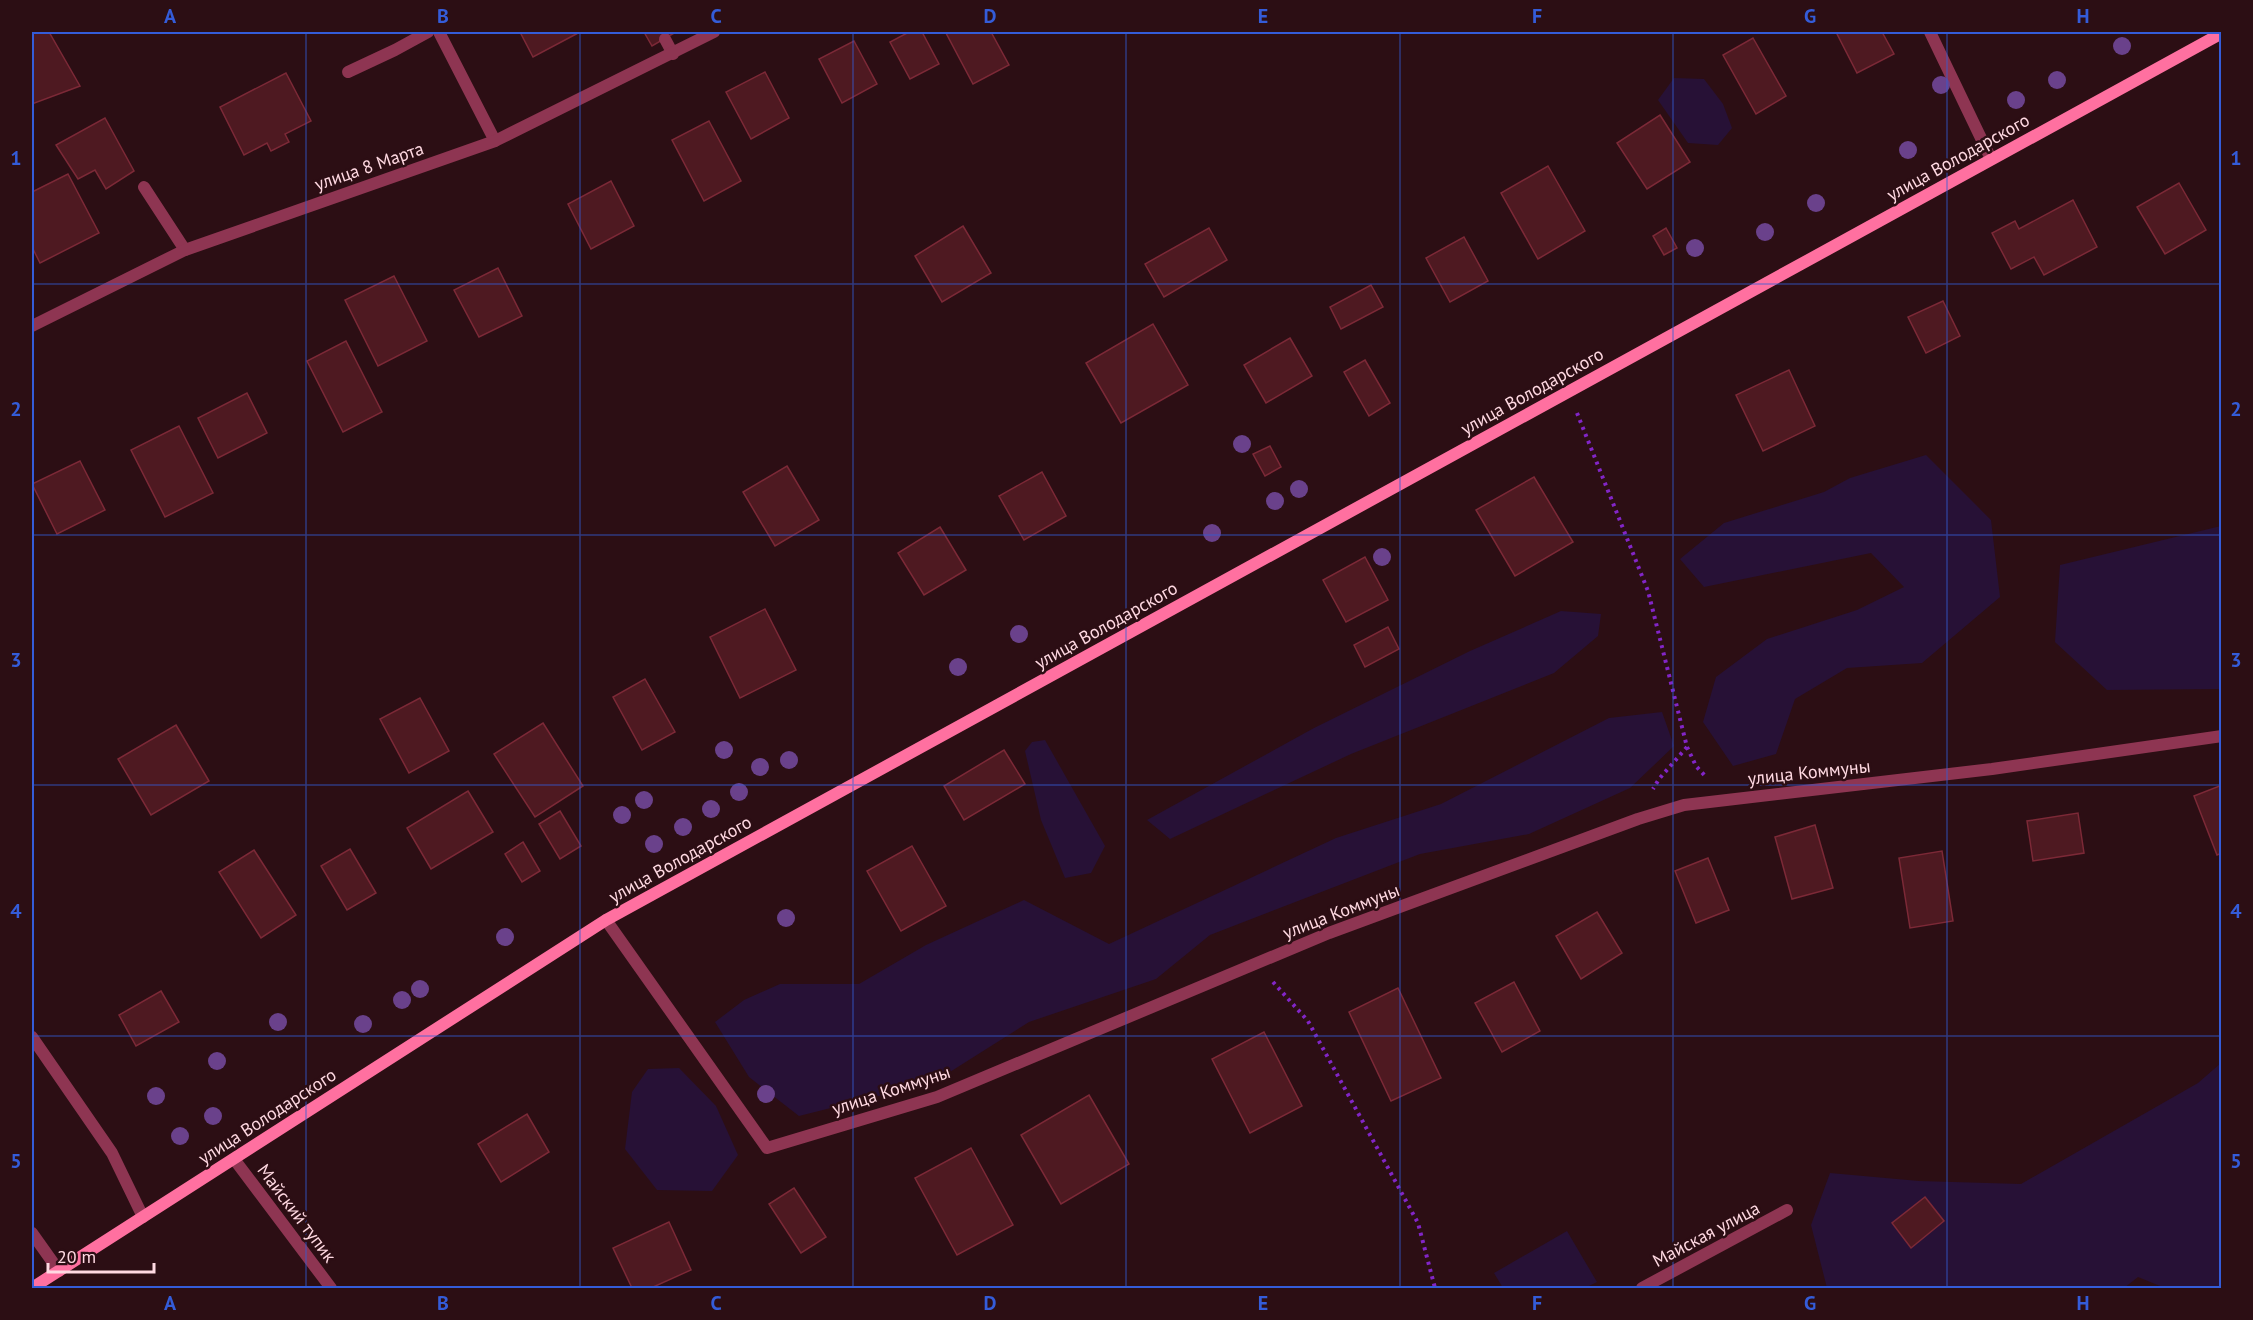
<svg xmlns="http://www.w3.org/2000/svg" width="2253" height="1320" viewBox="0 0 2253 1320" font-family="'PT Sans',sans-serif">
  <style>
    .green { fill: #271136 }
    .building { fill: #4e1921; stroke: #7c2937; stroke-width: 1.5 }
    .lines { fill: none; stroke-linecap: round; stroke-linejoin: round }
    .path { stroke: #8225c7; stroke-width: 4; stroke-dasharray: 3 4.5; stroke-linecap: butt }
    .lane { stroke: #8e3552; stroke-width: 12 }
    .street { stroke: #8e3552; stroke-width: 12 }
    .secondary { stroke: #ff70a0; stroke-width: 12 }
    .tree { fill: #6a418b }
    .grid { fill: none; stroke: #345cd9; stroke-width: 1.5; stroke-opacity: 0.55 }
    .labels { text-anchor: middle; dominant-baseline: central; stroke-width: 5; stroke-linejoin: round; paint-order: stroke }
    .street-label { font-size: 18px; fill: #ffd9e2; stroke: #2c0e14 }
    .neatline { fill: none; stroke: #345cd9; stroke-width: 2 }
    .grid-label { font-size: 20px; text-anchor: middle; font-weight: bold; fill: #345cd9 }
  </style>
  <rect width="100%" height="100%" fill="#2c0e14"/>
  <g class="green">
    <polygon points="1674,78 1704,79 1723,104 1732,128 1718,145 1688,143 1658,100"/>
    <polygon points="1926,455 1991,520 2000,597 1922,663 1847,668 1795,699 1776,754 1733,766 1703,722 1716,677 1767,639 1857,610 1904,587 1871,553 1704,587 1680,559 1724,523 1824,492 1850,478"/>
    <polygon points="2221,526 2221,689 2107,690 2055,642 2060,565"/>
    <polygon points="1561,611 1601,614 1598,636 1554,673 1351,754 1170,839 1147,820 1314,728 1470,651"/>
    <polygon points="1662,712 1674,746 1630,788 1529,834 1420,854 1210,935 1156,979 1029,1022 934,1082 799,1116 749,1077 715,1022 744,1000 780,984 859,984 926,945 1024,900 1109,944 1336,838 1441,804 1609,718"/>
    <polygon points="1045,740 1105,846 1091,873 1065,878 1041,820 1025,751 1032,742"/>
    <polygon points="2221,1063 2221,1288 2165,1288 2138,1277 2124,1288 1827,1288 1811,1225 1830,1173 1919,1181 2021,1184 2198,1083"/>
    <polygon points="679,1068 716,1106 738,1155 712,1191 657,1190 625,1149 632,1092 648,1069"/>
    <polygon points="1567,1231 1597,1282 1585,1288 1503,1288 1494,1273"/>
  </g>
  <g class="building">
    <polygon points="32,32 49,32 80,86 32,104"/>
    <polygon points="520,32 580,32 533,57"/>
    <polygon points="644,32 676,32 652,46"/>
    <polygon points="909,32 922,32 939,64 910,79 890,42"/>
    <polygon points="948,32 991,32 1009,65 973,84 946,33"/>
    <polygon points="1836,32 1882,32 1894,54 1857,73"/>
    <polygon points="1753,38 1786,96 1756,114 1723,55"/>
    <polygon points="854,41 877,84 842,103 819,59"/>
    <polygon points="765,72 789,118 751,139 726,92"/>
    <polygon points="286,73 311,121 285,134 289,142 271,151 267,143 244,155 220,107"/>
    <polygon points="1660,115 1690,162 1647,189 1617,143"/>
    <polygon points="105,118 134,171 106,189 95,170 78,179 56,145"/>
    <polygon points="709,121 741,181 704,201 672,140"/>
    <polygon points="1548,166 1585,231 1538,259 1501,193"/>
    <polygon points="68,174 99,233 40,263 32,247 32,192"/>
    <polygon points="611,181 634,226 591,249 568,204"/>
    <polygon points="2179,183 2206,230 2165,254 2137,207"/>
    <polygon points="2073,200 2097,247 2044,275 2034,257 2011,269 1992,233 2015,221 2019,229"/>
    <polygon points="963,226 991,273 942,302 915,256"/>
    <polygon points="1209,228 1227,260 1164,297 1145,264"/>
    <polygon points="1666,228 1677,248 1664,255 1653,236"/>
    <polygon points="1464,237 1488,281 1450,302 1426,258"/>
    <polygon points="498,268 522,316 479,337 454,290"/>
    <polygon points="394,276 427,341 378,366 345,300"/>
    <polygon points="1371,285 1383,307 1341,329 1330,307"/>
    <polygon points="1943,301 1960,336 1926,353 1908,317"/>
    <polygon points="1153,324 1188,385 1121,423 1086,363"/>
    <polygon points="1290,338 1312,376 1266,403 1244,365"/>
    <polygon points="346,341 382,412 343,432 307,361"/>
    <polygon points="1365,360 1390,403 1369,416 1344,372"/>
    <polygon points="1789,370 1815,426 1763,451 1736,395"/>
    <polygon points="247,393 267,433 218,458 198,418"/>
    <polygon points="179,426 213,493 165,517 131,450"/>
    <polygon points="1270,446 1281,467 1265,476 1253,454"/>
    <polygon points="80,461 105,510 57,534 32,484"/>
    <polygon points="787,466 819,520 775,546 743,492"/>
    <polygon points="1042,472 1066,516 1024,540 999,496"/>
    <polygon points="1534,477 1573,542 1515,576 1476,510"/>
    <polygon points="940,527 966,570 924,595 898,553"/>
    <polygon points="1365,557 1388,600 1346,622 1323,580"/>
    <polygon points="765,609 796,670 740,698 710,637"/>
    <polygon points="1388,627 1399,649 1365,667 1354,645"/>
    <polygon points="645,679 675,732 642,750 613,697"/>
    <polygon points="420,698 449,751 409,773 380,719"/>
    <polygon points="543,723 583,786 535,817 494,754"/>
    <polygon points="176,725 209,781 151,815 118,759"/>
    <polygon points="1004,750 1025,784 964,820 944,786"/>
    <polygon points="2222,785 2222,853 2217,855 2194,796"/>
    <polygon points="468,791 493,832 431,869 407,828"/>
    <polygon points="560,811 581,846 560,859 539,824"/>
    <polygon points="2078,813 2084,853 2033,861 2027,821"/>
    <polygon points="1815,825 1833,888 1792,899 1775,837"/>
    <polygon points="523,842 540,871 522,882 505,854"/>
    <polygon points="912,846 946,906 901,931 867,871"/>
    <polygon points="350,849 376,893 347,910 321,866"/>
    <polygon points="254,850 296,915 261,938 219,872"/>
    <polygon points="1942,851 1953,921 1910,928 1899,858"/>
    <polygon points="1708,858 1729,910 1696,923 1675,871"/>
    <polygon points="1597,912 1622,953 1581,979 1556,936"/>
    <polygon points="1514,982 1540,1031 1502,1052 1475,1003"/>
    <polygon points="1398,988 1441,1078 1391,1101 1349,1012"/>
    <polygon points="161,991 179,1022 136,1046 119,1015"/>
    <polygon points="1264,1032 1302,1106 1250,1133 1212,1059"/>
    <polygon points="1089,1095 1129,1164 1061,1204 1021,1135"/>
    <polygon points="527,1114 549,1152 501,1182 478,1144"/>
    <polygon points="971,1148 1013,1225 957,1255 915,1178"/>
    <polygon points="794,1188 826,1237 801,1253 769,1204"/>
    <polygon points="1925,1197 1944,1221 1911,1248 1892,1223"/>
    <polygon points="669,1222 691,1270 651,1288 632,1288 613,1248"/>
  </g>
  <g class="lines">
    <g class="path">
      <polyline points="1577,413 1648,591 1687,747 1659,779 1653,789"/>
      <polyline points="1687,747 1696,766 1707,778"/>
      <polyline points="1273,982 1308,1021 1418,1223 1435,1288"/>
    </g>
    <g class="lane">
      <polyline points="665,39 673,54"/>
      <polyline points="348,72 395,50 428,32"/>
      <polyline points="144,187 185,250"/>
      <polyline points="32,1233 59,1271"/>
    </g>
    <g class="street">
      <polyline points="439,32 495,141"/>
      <polyline points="1930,32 1991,159"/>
      <polyline points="32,326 185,250 495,141 714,32"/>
      <polyline points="606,920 767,1148 937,1097 1329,933 1638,819 1684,805 1992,769 2222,736"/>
      <polyline points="32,1037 112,1153 143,1217"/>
      <polyline points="234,1159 331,1288"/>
      <polyline points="1642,1288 1787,1210"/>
    </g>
    <polyline class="secondary" points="32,1288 606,920 2222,33"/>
  </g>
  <g class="tree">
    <circle cx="2122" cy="46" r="9"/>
    <circle cx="2057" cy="80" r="9"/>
    <circle cx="1941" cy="85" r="9"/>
    <circle cx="2016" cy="100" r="9"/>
    <circle cx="1908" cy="150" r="9"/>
    <circle cx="1816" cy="203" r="9"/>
    <circle cx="1765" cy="232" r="9"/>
    <circle cx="1695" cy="248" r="9"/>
    <circle cx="1242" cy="444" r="9"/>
    <circle cx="1299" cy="489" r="9"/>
    <circle cx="1275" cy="501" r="9"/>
    <circle cx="1212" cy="533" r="9"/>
    <circle cx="1382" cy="557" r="9"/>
    <circle cx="1019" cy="634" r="9"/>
    <circle cx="958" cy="667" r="9"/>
    <circle cx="724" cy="750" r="9"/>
    <circle cx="789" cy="760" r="9"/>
    <circle cx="760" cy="767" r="9"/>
    <circle cx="739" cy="792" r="9"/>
    <circle cx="644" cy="800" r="9"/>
    <circle cx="711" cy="809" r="9"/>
    <circle cx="622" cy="815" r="9"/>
    <circle cx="683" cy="827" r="9"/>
    <circle cx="654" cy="844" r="9"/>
    <circle cx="786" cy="918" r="9"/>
    <circle cx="505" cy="937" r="9"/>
    <circle cx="420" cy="989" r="9"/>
    <circle cx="402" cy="1000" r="9"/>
    <circle cx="278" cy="1022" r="9"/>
    <circle cx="363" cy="1024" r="9"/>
    <circle cx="217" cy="1061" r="9"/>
    <circle cx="766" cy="1094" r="9"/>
    <circle cx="156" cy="1096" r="9"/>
    <circle cx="213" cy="1116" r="9"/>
    <circle cx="180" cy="1136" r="9"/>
  </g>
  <path class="grid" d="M306,32V1288M580,32V1288M853,32V1288M1126,32V1288M1400,32V1288M1673,32V1288M1947,32V1288M32,284H2222M32,535H2222M32,785H2222M32,1036H2222"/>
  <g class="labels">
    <g class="street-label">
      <text transform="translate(1958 157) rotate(-29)">улица Володарского</text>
      <text transform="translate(369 166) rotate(-19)">улица 8 Марта</text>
      <text transform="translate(1532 391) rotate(-29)">улица Володарского</text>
      <text transform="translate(1106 625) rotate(-29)">улица Володарского</text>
      <text transform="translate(1809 772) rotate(-6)">улица Коммуны</text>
      <text transform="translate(680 859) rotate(-29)">улица Володарского</text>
      <text transform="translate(1341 911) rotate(-21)">улица Коммуны</text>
      <text transform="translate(891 1090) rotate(-18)">улица Коммуны</text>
      <text transform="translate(267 1116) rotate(-33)">улица Володарского</text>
      <text transform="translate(297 1213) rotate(53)">Майский тупик</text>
      <text transform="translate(1706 1234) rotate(-28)">Майская улица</text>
    </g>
  </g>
  <rect width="2253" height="1320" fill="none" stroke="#2c0e14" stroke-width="66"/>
  <path d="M48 1263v9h106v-9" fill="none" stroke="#ffd9e2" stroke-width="3"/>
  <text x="57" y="1263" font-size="18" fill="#ffd9e2" stroke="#2c0e14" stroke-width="4.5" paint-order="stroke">20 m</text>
  <rect x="33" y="33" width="2187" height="1254" class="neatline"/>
  <g class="grid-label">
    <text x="170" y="23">A</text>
    <text x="443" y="23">B</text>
    <text x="716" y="23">C</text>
    <text x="990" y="23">D</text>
    <text x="1263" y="23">E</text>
    <text x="1537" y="23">F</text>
    <text x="1810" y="23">G</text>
    <text x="2083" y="23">H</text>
    <text x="16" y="165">1</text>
    <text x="2236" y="165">1</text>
    <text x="16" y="416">2</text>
    <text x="2236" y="416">2</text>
    <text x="16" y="667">3</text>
    <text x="2236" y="667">3</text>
    <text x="16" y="918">4</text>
    <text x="2236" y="918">4</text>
    <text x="16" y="1168">5</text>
    <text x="2236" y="1168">5</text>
    <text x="170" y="1310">A</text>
    <text x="443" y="1310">B</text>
    <text x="716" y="1310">C</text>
    <text x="990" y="1310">D</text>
    <text x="1263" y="1310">E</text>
    <text x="1537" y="1310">F</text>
    <text x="1810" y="1310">G</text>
    <text x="2083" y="1310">H</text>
  </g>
</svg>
